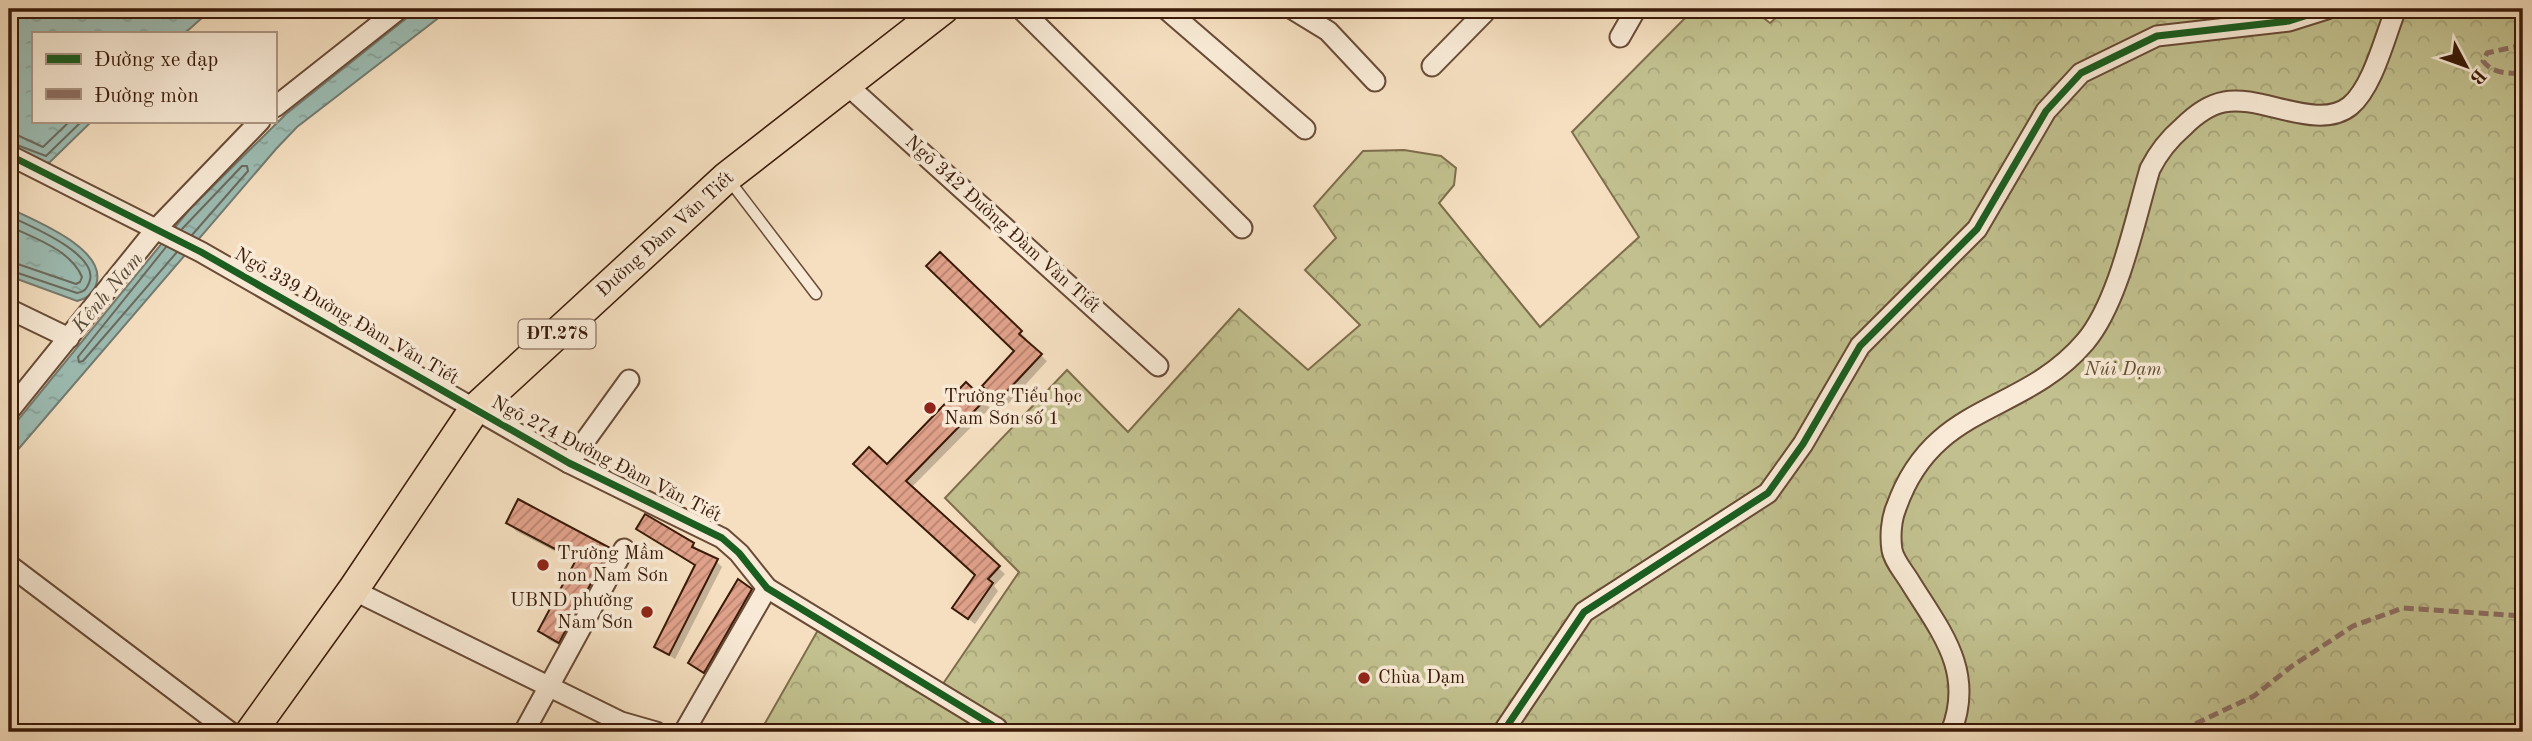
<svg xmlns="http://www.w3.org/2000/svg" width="2532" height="741" viewBox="0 0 2532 741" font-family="'Old Standard TT',serif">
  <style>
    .forest { fill: url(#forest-crowns); stroke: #7e6d4b; stroke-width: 2 }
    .water { fill: url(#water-ripples); stroke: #757b6f; stroke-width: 2 }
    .shadow { fill: #0003 }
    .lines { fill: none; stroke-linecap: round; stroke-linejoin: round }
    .shore { stroke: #6b6b5e; stroke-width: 2 }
    .building { fill: url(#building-hatch); stroke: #3a1a08; stroke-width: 2 }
    .service-casing { stroke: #694b36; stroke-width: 13 }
    .minor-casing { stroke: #694b36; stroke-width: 23 }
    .primary-casing { stroke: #3a1a08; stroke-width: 33 }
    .service { stroke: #f8ead6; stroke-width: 10 }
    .minor { stroke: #f8ead6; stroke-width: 19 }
    .primary { stroke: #f5dfc0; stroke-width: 30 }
    .quiet { stroke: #8d6e63; stroke-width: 5; stroke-dasharray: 10 5; stroke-linecap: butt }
    .cycleway-casing { stroke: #f8ead6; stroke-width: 11 }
    .cycleway { stroke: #1b5e20; stroke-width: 7 }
    .poi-dot { fill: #8f2418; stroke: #f8ead6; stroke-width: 2.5 }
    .labels { text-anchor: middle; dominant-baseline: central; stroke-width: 7; stroke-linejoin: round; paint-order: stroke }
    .shield { fill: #f8ead6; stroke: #735846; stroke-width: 2 }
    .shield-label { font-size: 18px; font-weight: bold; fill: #3a1a08 }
    .street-label { font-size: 19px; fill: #3a1a08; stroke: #f8ead6 }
    .park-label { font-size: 19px; font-style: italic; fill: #624c30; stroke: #f8ead6 }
    .poi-label { font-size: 19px; fill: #3a1a08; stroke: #f8ead6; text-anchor: start }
    .water-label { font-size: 21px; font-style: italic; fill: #574b3b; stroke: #f8ead6 }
  </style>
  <defs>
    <pattern id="forest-crowns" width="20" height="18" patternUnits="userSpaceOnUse" patternTransform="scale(1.75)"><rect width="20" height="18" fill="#c1c08e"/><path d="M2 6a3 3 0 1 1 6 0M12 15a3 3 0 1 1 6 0" fill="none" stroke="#a7a479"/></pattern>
    <pattern id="water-ripples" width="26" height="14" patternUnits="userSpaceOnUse" patternTransform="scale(1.75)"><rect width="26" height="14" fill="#9cbcb3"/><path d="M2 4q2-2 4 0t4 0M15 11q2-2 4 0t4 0" fill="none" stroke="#87a198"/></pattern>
    <pattern id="building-hatch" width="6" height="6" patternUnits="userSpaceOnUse" patternTransform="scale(1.75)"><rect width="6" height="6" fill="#e0a18a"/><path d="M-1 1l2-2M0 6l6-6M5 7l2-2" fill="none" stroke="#b7826f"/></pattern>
  </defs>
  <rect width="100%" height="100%" fill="#f5dfc0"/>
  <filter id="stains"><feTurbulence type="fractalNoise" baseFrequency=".00286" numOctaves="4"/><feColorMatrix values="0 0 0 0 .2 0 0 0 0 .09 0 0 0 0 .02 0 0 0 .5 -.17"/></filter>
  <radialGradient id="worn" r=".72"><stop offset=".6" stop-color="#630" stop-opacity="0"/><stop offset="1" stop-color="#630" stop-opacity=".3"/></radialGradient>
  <polygon class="forest" points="1694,9 1752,9 1770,23 1786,9 2523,9 2523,732 760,732 818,630 934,697 1019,572 945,498 1067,370 1128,432 1239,309 1308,370 1360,325 1305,270 1336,238 1314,206 1363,151 1404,150 1441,156 1456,168 1454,185 1439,203 1540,327 1639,237 1572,132"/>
  <g class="water">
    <polygon points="9,9 212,9 185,33 33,33 33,121 92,121 50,162 42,165 9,148"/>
    <polygon points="418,9 450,9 297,127 276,149 9,460 9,431 189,210 286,114"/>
    <path d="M9,208C33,220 109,249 96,285C93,295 87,298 77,301L9,276Z"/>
  </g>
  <g class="shadow">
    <polygon points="928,266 1020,332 1027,339 1025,341 1047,361 1006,406 985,386 1016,351"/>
    <polygon points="966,385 990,408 911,488 1005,574 994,586 998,591 975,624 954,608 977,575 887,466"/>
    <polygon points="518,502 609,550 618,558 568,650 549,640 540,631 577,563 516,531 508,522"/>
    <polygon points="638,529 693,544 698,551 716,561 722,567 675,659 656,647 696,567"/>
    <polygon points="748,587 758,597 711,678 690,663"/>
  </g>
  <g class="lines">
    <g class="shore">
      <polyline points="9,134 17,135 43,147 70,121"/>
      <polyline points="9,142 46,156 82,121"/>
      <path d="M9,216C28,225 102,255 89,283C86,290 84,292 77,293L9,270"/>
      <path d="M9,226C34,238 71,250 82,277L80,282L76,284L9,261"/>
      <polyline points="182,229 242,166 247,166 248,171 192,235"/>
      <polyline points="166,247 78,357 79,362 83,361 177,252"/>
    </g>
  </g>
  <g class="building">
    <polygon points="940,252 1022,331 1019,334 1042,354 998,401 982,386 1014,351 926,266"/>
    <polygon points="966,382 985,400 906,481 1000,566 988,579 993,583 968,619 952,608 975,575 853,464 869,447 887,464"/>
    <polygon points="518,499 610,548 559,643 538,631 576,560 506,523"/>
    <polygon points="645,514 694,543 692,547 718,559 669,655 654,647 695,565 636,529"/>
    <polygon points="738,579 752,589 704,673 688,663"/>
  </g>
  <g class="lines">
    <defs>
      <polyline id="service" points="729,180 816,294"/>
      <g id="minor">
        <polyline points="1021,9 1242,228"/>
        <polyline points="1166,9 1305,129"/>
        <polyline points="1292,9 1328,31 1375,81"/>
        <polyline points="1620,37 1636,9"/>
        <polyline points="1432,66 1484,13 1480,9"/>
        <polyline points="846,84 1158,366"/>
        <polyline points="275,107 399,9"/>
        <polyline points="9,155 201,252 569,463 722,538 739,553 767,588 997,728"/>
        <polyline points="9,309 69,338"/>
        <polyline points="9,411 156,229 260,121"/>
        <polyline points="569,463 629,380"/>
        <polyline points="9,565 230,732"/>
        <polyline points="353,590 621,722 656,732"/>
        <polyline points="524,732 624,549"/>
        <polyline points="684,732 767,588"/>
        <polyline points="1503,732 1584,612 1768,493 1803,444 1860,346 1977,229 2046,111 2081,73 2157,36 2289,21 2327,9"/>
        <path d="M1951,732C1975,671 1941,632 1910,582C1904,572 1894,561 1892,550C1890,537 1891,520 1896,508C1933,401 2022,416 2085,342C2119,302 2135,219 2150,169C2158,153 2169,139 2183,127C2194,116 2208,105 2224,102C2260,94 2318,132 2350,106C2373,87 2385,36 2396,9"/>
      </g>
      <polyline id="primary" points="251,732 353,590 474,410 727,177 943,9"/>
    </defs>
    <use href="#service" class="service-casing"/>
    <use href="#minor" class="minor-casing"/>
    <use href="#primary" class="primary-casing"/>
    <use href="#service" class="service"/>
    <use href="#minor" class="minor"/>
    <use href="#primary" class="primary"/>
    <g class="quiet">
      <path d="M2523,45L2487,53L2483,61C2493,74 2508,73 2523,74"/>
      <polyline points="2183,732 2197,723 2254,696 2292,666 2353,626 2403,608 2523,616"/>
    </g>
    <defs>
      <g id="cycleway">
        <polyline points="9,155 201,252 569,463 722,538 739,553 767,588 997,728"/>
        <polyline points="1503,732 1584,612 1768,493 1803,444 1860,346 1977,229 2046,111 2081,73 2157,36 2289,21 2327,9"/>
      </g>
    </defs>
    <use href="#cycleway" class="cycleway-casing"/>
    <use href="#cycleway" class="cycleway"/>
  </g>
  <g class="poi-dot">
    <circle cx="930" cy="408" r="7"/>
    <circle cx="543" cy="565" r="7"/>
    <circle cx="647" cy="612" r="7"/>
    <circle cx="1364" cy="678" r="7"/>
  </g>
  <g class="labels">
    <rect class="shield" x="518.5" y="319.5" width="77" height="29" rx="5"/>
    <g class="shield-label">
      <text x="557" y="334">ĐT.278</text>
    </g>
    <g class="street-label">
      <text transform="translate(1002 225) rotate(42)">Ngõ 342 Đường Đàm Văn Tiết</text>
      <text transform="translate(666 235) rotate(-42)">Đường Đàm Văn Tiết</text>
      <text transform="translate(346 317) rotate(30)">Ngõ 339 Đường Đàm Văn Tiết</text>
      <text transform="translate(606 460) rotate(27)">Ngõ 274 Đường Đàm Văn Tiết</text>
    </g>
    <g class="park-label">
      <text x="2123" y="370">Núi Dạm</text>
    </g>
    <g class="poi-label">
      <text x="944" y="397">Trường Tiểu học<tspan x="944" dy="22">Nam Sơn số 1</tspan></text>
      <text x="557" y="554">Trường Mầm<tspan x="557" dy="22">non Nam Sơn</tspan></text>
      <text x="633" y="601" text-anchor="end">UBND phường<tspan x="633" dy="22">Nam Sơn</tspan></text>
      <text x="1378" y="678">Chùa Dạm</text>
    </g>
    <g class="water-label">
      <text transform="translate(108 293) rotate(-50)">Kênh Nam</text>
    </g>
  </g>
  <rect width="2532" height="741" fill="none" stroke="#f5dfc0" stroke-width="35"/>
  <rect x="10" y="10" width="2511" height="720" fill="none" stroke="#3a1a08" stroke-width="3.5"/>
  <rect x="18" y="18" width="2497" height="706" fill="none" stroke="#3a1a08" stroke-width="2"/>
  <rect x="32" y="32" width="245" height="91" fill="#f8ead6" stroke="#ac9784" stroke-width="2"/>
  <rect x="46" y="54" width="35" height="10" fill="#1b5e20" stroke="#ac9784" stroke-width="2"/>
  <text x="94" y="66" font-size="21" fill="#3a1a08">Đường xe đạp</text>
  <rect x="46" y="89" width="35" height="10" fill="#8d6e63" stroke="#ac9784" stroke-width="2"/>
  <text x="94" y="102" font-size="21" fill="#3a1a08">Đường mòn</text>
  <g transform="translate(2466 66) rotate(131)" stroke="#f8ead6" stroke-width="5" paint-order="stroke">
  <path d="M0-5L12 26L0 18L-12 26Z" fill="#3a1a08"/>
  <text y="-10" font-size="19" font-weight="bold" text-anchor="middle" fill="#3a1a08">B</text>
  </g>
  <rect width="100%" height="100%" filter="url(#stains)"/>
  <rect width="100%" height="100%" fill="url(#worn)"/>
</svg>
